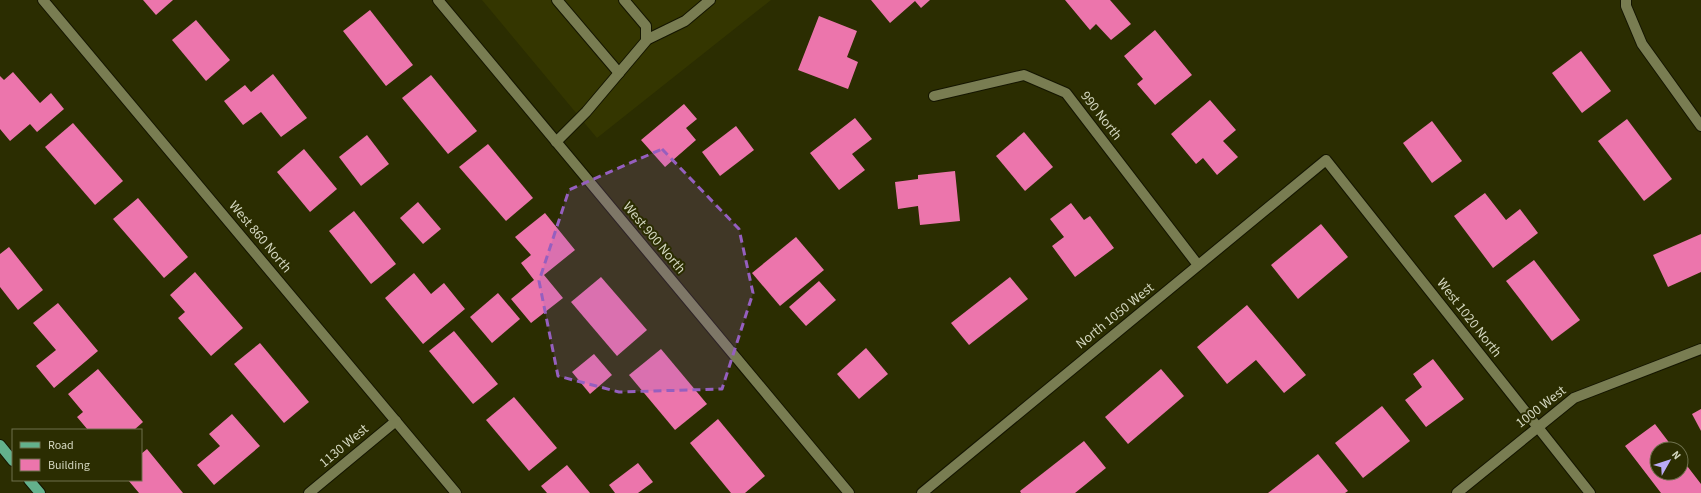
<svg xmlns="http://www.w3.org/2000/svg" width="1701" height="493" viewBox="0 0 1701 493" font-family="'Source Sans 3',sans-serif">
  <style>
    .built { fill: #343600 }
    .building { fill: #ec75ac }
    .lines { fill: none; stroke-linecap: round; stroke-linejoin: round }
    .minor-casing { stroke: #141500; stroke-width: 12 }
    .major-casing { stroke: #141500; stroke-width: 12 }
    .minor { stroke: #797d52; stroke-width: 10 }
    .major { stroke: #63b18c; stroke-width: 10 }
    .marked { fill: #955fbf; fill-opacity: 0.2; stroke: #955fbf; stroke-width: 3; stroke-dasharray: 8 5; stroke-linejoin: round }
    .labels { text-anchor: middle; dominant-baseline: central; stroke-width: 4; stroke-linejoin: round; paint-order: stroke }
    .street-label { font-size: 14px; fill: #d3d6bf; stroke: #2b2d01 }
  </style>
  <rect width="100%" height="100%" fill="#2b2d01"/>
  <polygon class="built" points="482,0 771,0 597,138"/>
  <g class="building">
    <polygon points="143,0 173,0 156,15"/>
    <polygon points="871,0 930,0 921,8 915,1 890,23"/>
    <polygon points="1065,0 1110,0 1131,24 1111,40 1096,24 1090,30"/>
    <polygon points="370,10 413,65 386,86 343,31"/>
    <polygon points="819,16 857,31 847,57 858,62 848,89 798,70"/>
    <polygon points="196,20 230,60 206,81 172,40"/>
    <polygon points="1155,30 1192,75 1155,105 1137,84 1143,79 1124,56"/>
    <polygon points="1581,51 1611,91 1582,113 1552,73"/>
    <polygon points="13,72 40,103 51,93 64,109 37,132 30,124 10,141 0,129 0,76 4,80"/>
    <polygon points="273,74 307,118 281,137 261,112 243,125 224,101 245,85 251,92"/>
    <polygon points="431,75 477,131 448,154 402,98"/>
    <polygon points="1210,100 1236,130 1223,141 1238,157 1217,175 1203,158 1196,164 1171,134"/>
    <polygon points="684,104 697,119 686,128 696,140 665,167 641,140"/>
    <polygon points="855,118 872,139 852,154 865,170 839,190 810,153"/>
    <polygon points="1627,119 1672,179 1644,201 1598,141"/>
    <polygon points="1432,121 1462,161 1432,183 1403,143"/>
    <polygon points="73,123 123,181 95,205 45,147"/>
    <polygon points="736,126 754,150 720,176 702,152"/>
    <polygon points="1024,132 1053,167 1025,191 996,156"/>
    <polygon points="367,135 389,164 361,186 339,157"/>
    <polygon points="488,144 533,198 506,221 459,167"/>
    <polygon points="304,149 337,189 310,212 277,172"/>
    <polygon points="955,171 960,221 920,225 918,206 898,209 895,182 918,179 918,175"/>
    <polygon points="1485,193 1506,220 1520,209 1538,233 1493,268 1454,216"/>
    <polygon points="138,198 188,257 164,278 113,219"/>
    <polygon points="418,202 441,229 423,244 400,218"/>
    <polygon points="1071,203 1084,220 1090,216 1114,248 1075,277 1052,246 1064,237 1050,219"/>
    <polygon points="354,211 396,264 371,284 329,231"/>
    <polygon points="545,213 575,250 544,275 563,298 531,323 511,299 534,280 521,263 531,255 515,237"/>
    <polygon points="1321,224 1348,257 1298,299 1271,265"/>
    <polygon points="1701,234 1701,272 1668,287 1653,255"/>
    <polygon points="796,237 824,270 780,306 752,273"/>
    <polygon points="9,247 43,290 18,310 0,287 0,254"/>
    <polygon points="1534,260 1580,320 1552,341 1506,281"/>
    <polygon points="195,272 243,328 211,356 178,318 185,312 170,295"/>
    <polygon points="414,273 431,294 444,283 465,309 423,344 385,298"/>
    <polygon points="601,277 647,330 617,356 571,302"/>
    <polygon points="1010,277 1028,299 969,345 951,323"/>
    <polygon points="819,281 836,300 806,326 789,307"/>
    <polygon points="498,293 520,319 492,343 470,317"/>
    <polygon points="58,303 98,351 54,388 36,366 56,350 33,323"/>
    <polygon points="1247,305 1306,375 1284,393 1256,360 1227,384 1197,347"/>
    <polygon points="454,331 498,384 473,404 429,351"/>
    <polygon points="260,343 309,402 284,423 234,364"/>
    <polygon points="866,348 888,374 859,399 837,374"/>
    <polygon points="661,349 707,404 675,430 629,375"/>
    <polygon points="594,354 612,375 590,394 572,372"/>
    <polygon points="1433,359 1464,399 1426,427 1405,400 1422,387 1413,374"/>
    <polygon points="98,369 143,422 134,430 88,430 77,417 83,412 68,394"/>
    <polygon points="1161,369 1184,396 1128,444 1105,417"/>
    <polygon points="514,397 557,448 529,471 486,420"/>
    <polygon points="1382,406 1410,441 1363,478 1335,443"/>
    <polygon points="1701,409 1701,431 1692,414"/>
    <polygon points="232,414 260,446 214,485 197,465 220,446 209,434"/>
    <polygon points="718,419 765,476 745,493 731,493 690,443"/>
    <polygon points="1655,424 1674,449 1657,449 1657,473 1681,473 1681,458 1701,484 1701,493 1661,493 1625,446"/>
    <polygon points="1084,441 1106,468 1075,493 1021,493 1020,491"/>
    <polygon points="147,449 183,493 139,493 128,480 141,480 141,454"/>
    <polygon points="1318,454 1348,491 1345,493 1268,493"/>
    <polygon points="638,463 653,482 638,493 615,493 609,485"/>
    <polygon points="567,465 590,493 547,493 541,486"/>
  </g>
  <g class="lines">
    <defs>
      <g id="minor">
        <polyline points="43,0 456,493"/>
        <polyline points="438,0 849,493"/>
        <polyline points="557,0 619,73"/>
        <polyline points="1626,0 1626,6 1642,44 1701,126"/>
        <polyline points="646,40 685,21 710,0"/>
        <polyline points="934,96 1024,75 1066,93 1198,265"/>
        <polyline points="556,142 586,112 646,41 646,26 624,0"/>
        <polyline points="309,493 396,421"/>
        <polyline points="922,493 1326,160 1590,493"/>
        <polyline points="1457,493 1574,398 1701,349"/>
      </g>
      <g id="major">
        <polyline points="0,445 13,461"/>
        <polyline points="29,480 40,493"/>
      </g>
    </defs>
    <use href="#minor" class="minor-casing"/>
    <use href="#major" class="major-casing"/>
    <use href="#minor" class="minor"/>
    <use href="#major" class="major"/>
  </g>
  <path class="marked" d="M662,149L739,229L753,293L722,389L619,392L558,376L539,281L569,190Z"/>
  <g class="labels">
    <g class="street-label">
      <text transform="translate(1101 116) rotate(52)">990 North</text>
      <text transform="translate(260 237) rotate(50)">West 860 North</text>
      <text transform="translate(654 238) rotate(50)">West 900 North</text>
      <text transform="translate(1115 316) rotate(-39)">North 1050 West</text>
      <text transform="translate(1469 318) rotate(52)">West 1020 North</text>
      <text transform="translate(1541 407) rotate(-38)">1000 West</text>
      <text transform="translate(344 446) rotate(-40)">1130 West</text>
    </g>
  </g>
  <rect x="12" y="429" width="130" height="52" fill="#2b2d01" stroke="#6e714d"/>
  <rect x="20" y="442" width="20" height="6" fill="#63b18c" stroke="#6e714d"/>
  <text x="48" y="449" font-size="12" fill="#d3d6bf">Road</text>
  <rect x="20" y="459" width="20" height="12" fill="#ec75ac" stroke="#6e714d"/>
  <text x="48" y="469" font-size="12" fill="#d3d6bf">Building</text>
  <g transform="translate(1669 461) rotate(51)"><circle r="19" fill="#2b2d01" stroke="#6e714d"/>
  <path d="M0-3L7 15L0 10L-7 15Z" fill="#baaaf7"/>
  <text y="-6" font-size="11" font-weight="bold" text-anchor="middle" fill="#d3d6bf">N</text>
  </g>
</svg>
